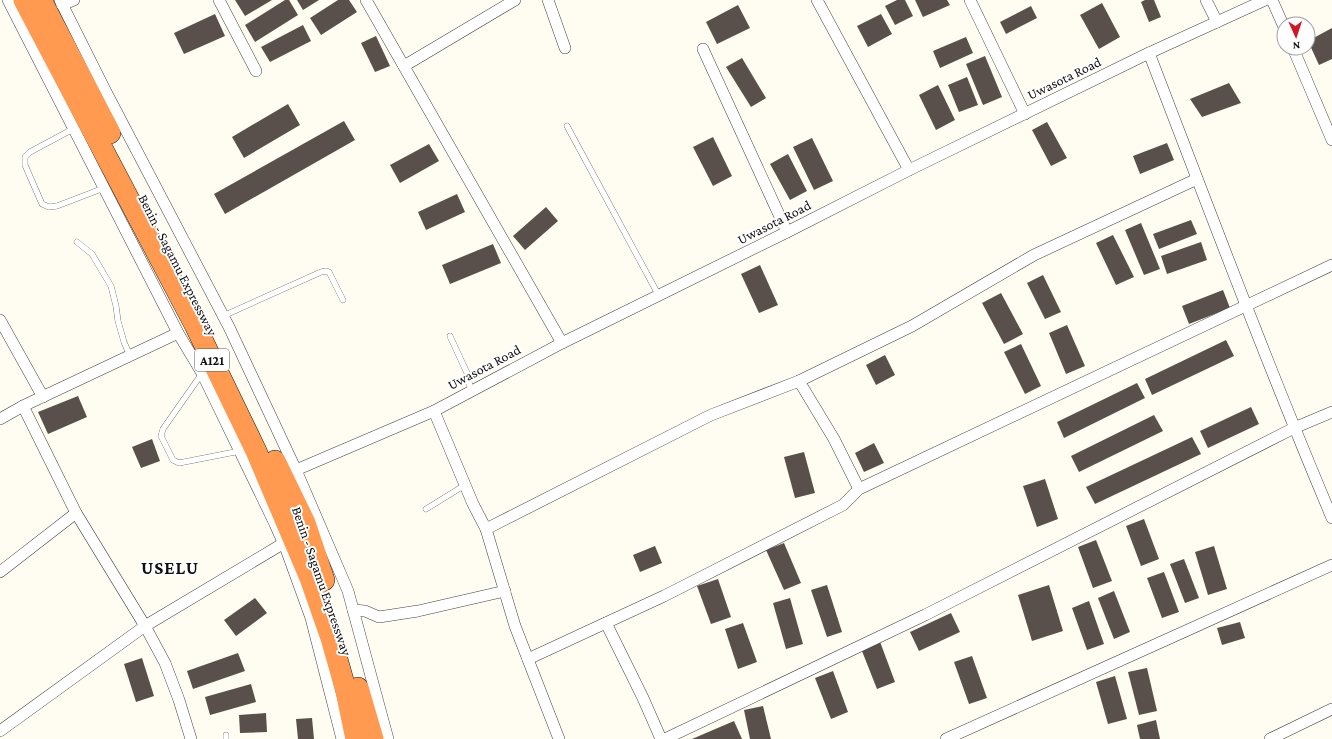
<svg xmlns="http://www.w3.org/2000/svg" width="1332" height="739" viewBox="0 0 1332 739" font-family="'Crimson Pro',serif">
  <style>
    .building { fill: #5a504b }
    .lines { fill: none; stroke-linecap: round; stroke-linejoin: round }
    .lane-casing { stroke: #434343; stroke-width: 6 }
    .street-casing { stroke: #434343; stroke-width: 12 }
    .highway-casing { stroke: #212121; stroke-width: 22 }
    .lane { stroke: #fff; stroke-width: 5.5 }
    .street { stroke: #fff; stroke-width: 11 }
    .highway { stroke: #ff9a50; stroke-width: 21 }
    .labels { text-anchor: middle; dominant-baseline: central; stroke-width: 4; stroke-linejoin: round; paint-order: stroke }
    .shield { fill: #fff; stroke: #585858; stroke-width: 1 }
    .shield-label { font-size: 13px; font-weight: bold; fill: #101010 }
    .street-label { font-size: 14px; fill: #101010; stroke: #fff }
    .district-label { font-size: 18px; font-weight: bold; letter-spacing: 1px; fill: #101010; stroke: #fff }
  </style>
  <rect width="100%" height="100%" fill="#fffcf2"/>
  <g class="building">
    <polygon points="235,0 272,0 245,16"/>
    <polygon points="285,0 289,0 298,15 255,42 245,25"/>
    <polygon points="297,0 319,0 303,10"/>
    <polygon points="338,0 349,0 357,12 321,35 310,18"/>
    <polygon points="897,0 905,0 913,16 895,25 885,6"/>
    <polygon points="915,0 947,0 950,5 923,17"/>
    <polygon points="1145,0 1154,0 1161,17 1149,22 1141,2"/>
    <polygon points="1102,3 1120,37 1099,49 1080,15"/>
    <polygon points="738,5 750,28 717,44 706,22"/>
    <polygon points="1031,6 1037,18 1006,34 1000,22"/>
    <polygon points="215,14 225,36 184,54 174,33"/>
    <polygon points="881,14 892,34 868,47 857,26"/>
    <polygon points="303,25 311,41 270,62 261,47"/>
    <polygon points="1332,28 1332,59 1319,65 1308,41"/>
    <polygon points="376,36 390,66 375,72 361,43"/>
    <polygon points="966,37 973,53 940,68 933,51"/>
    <polygon points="985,56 1002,97 983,105 966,64"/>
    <polygon points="742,58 766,98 751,107 726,67"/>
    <polygon points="967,77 978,105 959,112 948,85"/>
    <polygon points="1229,83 1241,103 1202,117 1190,99"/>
    <polygon points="938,85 955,120 936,130 919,95"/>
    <polygon points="288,104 300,125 244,158 232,137"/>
    <polygon points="344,121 355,140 225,214 214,194"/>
    <polygon points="1047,122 1067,158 1051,166 1032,130"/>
    <polygon points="713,137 732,176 713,186 693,147"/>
    <polygon points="812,138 833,181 814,190 793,147"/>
    <polygon points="1167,143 1174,160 1140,174 1133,156"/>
    <polygon points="429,144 439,161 400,183 390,165"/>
    <polygon points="788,154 807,191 790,200 770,164"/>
    <polygon points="457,194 465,212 426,230 418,212"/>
    <polygon points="546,207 558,221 525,250 513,236"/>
    <polygon points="1191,220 1197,234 1159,249 1153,234"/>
    <polygon points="1141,223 1160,269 1144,275 1125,230"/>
    <polygon points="1113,235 1134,277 1116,285 1096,243"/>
    <polygon points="1201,242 1207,260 1167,274 1161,256"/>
    <polygon points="493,244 501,263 450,284 442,265"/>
    <polygon points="760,265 778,305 759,313 741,274"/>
    <polygon points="1043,275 1061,312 1045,319 1027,283"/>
    <polygon points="1223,290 1230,308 1189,324 1182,306"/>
    <polygon points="1001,293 1023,334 1004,344 982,303"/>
    <polygon points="1067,325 1085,366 1066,374 1049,333"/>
    <polygon points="1226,340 1234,356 1152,395 1145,379"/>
    <polygon points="1021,344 1041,386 1025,394 1004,352"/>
    <polygon points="885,355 895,375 876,385 866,365"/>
    <polygon points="1137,383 1145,398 1064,438 1057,422"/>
    <polygon points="78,396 87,417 48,434 38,412"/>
    <polygon points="1251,407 1259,424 1208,448 1200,431"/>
    <polygon points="1154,415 1163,431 1079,472 1071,456"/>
    <polygon points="1192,437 1201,454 1095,504 1086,487"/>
    <polygon points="152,439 160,461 141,468 132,447"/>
    <polygon points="874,443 884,463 864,472 855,453"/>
    <polygon points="804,452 815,493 795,498 784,457"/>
    <polygon points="1045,479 1058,519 1037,527 1023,486"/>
    <polygon points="1144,519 1159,559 1141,566 1126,526"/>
    <polygon points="1096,540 1112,581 1093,588 1078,547"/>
    <polygon points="784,543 801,583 784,590 766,550"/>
    <polygon points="655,546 662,563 640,572 633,555"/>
    <polygon points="1214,546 1227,589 1208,595 1195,552"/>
    <polygon points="1184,559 1199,598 1185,603 1170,564"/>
    <polygon points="1164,572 1179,612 1162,618 1147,578"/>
    <polygon points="718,579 731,617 711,624 697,586"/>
    <polygon points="827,585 842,632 827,637 811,590"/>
    <polygon points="1049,585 1063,631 1032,641 1018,595"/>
    <polygon points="1114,591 1130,632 1114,639 1098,598"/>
    <polygon points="255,598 267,613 236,636 224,620"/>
    <polygon points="790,598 803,644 786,649 773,603"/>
    <polygon points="1089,601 1104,644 1087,650 1072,608"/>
    <polygon points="951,613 960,632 919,651 910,632"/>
    <polygon points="1240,622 1245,638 1222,645 1217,628"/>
    <polygon points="743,623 757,662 738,669 725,629"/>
    <polygon points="879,639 895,682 877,689 860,646"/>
    <polygon points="238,653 245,671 193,689 187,671"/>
    <polygon points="972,656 987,698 969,704 954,662"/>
    <polygon points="142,658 154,696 136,702 124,664"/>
    <polygon points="1147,668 1157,711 1139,715 1128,672"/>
    <polygon points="833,671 848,712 831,719 815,678"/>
    <polygon points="1115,676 1127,719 1108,724 1096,682"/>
    <polygon points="251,684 256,702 210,715 205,697"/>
    <polygon points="763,706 771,739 750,739 744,710"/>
    <polygon points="266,713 267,732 240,733 239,715"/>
    <polygon points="312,718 314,739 298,739 296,719"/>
    <polygon points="1156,720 1160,739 1140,739 1137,725"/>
    <polygon points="734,721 742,739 692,739"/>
  </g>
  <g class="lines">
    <defs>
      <g id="lane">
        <polyline points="567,126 659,296"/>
        <polyline points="73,129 30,152 25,157 25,165 42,204 49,207 57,206 104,188"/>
        <polyline points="77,242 92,254 111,286 116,306 118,321 124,342 130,356"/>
        <polyline points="223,316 321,272 326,271 329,272 343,300"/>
        <polyline points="450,336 467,373 471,391"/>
        <polyline points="203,372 163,429 161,436 173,460 179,463 240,451"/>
        <polyline points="426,509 465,485"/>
        <polyline points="226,735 226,739"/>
      </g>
      <g id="street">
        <polyline points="8,0 178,333 202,373 275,524 286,549 311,618 342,739"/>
        <polyline points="60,0 106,92 229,327 296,470 348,591 388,739"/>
        <polyline points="219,0 256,71"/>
        <polyline points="366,0 562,343"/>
        <polyline points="548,0 565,48"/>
        <polyline points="817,0 909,170"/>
        <polyline points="970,0 1025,114"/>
        <polyline points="1206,0 1217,22"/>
        <polyline points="1272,0 1284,27"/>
        <polyline points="62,5 74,0"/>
        <polyline points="1293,48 1332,140"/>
        <polyline points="703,49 787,232"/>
        <path d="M1149,53C1209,209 1267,364 1332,518"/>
        <polyline points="404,66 515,0"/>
        <polyline points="0,320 43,397"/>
        <polyline points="799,381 834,439 859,489"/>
        <polyline points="23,406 76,513 145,626 165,663 179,700 191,739"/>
        <polyline points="434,411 473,504 486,529 515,626 559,739"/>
        <polyline points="0,419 23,406 178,333"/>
        <polyline points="296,470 434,411 562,343 787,232 909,170 1149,53 1265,0"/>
        <polyline points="486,529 711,415 799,381 912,326 1034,255 1197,179"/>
        <polyline points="0,572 76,513"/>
        <polyline points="353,610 365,611 379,617 418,611 505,591"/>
        <polyline points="606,623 643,698 661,739"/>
        <polyline points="528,659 664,596 843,505 859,489 1332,265"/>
        <polyline points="0,731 145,626 284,543"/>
        <polyline points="665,739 925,615 1294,428 1332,412"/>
        <polyline points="946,739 1332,565"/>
        <polyline points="1270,739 1332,709"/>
      </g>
      <g id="highway">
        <polyline points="24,0 195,325 256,451 310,578 331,638 346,691 356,739"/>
        <polyline points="41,0 110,133"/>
        <polyline points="275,461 305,523 324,580"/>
        <polyline points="358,688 373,739"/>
      </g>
    </defs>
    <use href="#lane" class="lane-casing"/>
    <use href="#street" class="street-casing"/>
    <use href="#highway" class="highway-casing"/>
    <use href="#lane" class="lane"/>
    <use href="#street" class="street"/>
    <use href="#highway" class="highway"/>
  </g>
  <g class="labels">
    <rect class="shield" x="195" y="349" width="34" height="22" rx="3"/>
    <g class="shield-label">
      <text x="212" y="360">A121</text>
    </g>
    <g class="street-label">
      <text transform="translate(1064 78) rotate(-26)">Uwasota Road</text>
      <text transform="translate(774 222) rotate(-27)">Uwasota Road</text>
      <text transform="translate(178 265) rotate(63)">Benin - Sagamu Expressway</text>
      <text transform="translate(484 367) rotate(-28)">Uwasota Road</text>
      <text transform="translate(322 581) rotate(71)">Benin - Sagamu Expressway</text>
    </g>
    <g class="district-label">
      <text x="170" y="568">USELU</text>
    </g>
  </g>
  <g transform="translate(1296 36) rotate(177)"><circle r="19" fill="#ffffff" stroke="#9f9f9f"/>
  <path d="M0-3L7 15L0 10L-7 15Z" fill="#cf1827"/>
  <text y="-6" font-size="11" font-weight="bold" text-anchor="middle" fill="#101010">N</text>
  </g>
</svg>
